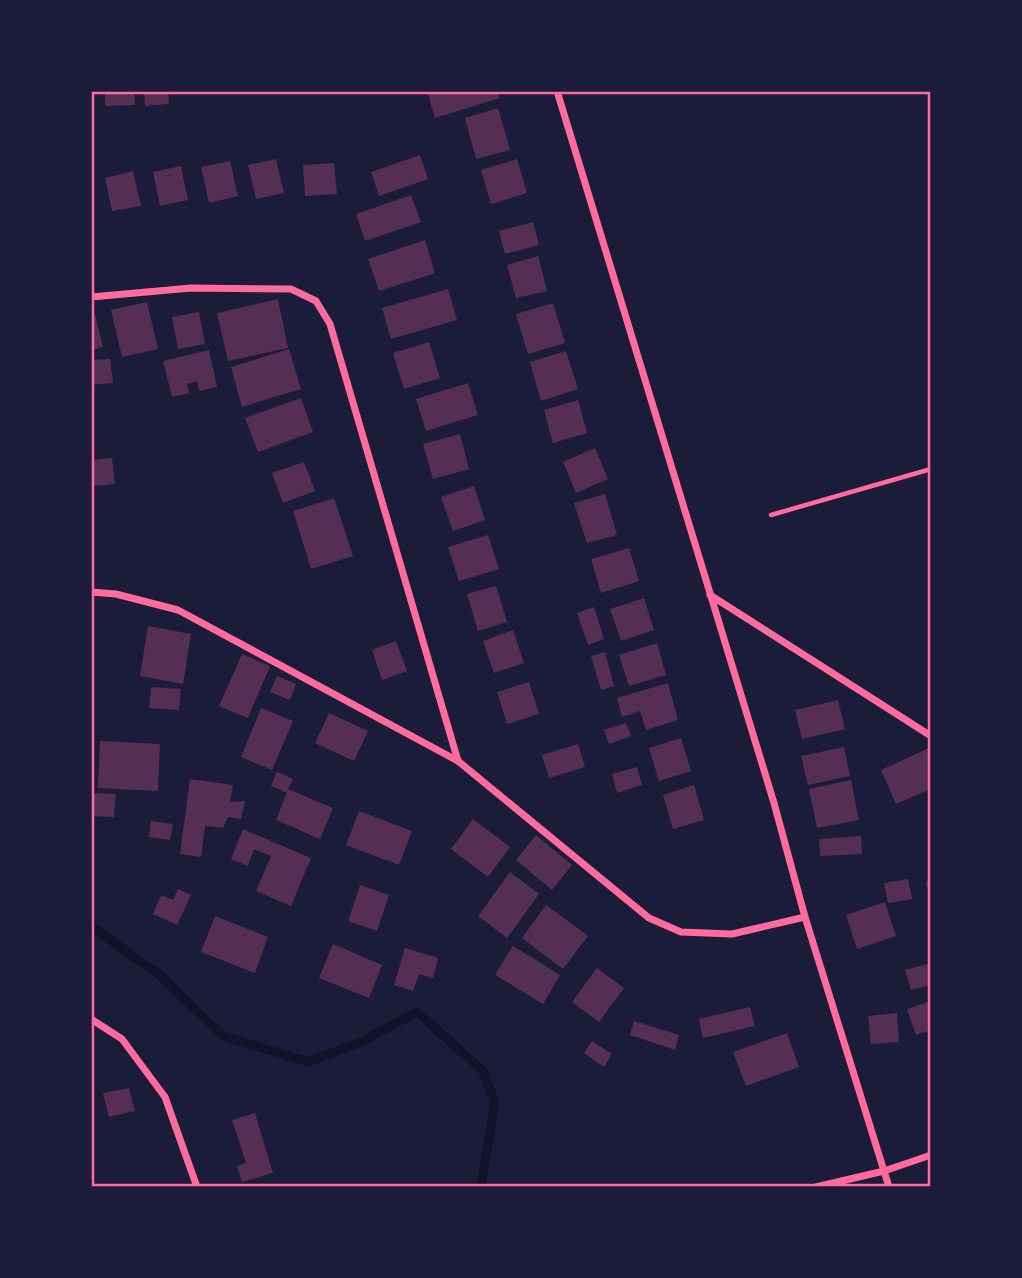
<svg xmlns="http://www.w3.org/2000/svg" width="1022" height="1278" viewBox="0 0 1022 1278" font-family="Inter,sans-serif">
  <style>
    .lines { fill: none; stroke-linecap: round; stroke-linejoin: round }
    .stream { stroke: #12122b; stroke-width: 9 }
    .building { fill: #542f53 }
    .path { stroke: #ff6b9d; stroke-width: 4.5 }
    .minor { stroke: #ff6b9d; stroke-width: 7 }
    .neatline { fill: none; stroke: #ff6b9d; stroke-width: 2.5 }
  </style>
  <rect width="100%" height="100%" fill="#1b1b3a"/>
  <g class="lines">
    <polyline class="stream" points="91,926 161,976 223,1036 308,1062 361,1042 417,1012 483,1071 495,1103 481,1187"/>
  </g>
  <g class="building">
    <polygon points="105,91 134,91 135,105 105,106"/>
    <polygon points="144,91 168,91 169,104 145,106"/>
    <polygon points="427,91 498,91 500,98 435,118"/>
    <polygon points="498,108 510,150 476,159 465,118"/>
    <polygon points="420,155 428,179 379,196 371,172"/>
    <polygon points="276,159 284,193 256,199 248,165"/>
    <polygon points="517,159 527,193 491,204 481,170"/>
    <polygon points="230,161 238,196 209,203 201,167"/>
    <polygon points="334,163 337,194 305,196 303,165"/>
    <polygon points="181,166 188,200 160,206 153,172"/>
    <polygon points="133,171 141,206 112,211 105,178"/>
    <polygon points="411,195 421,222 365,241 356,214"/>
    <polygon points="533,222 539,245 505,254 499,231"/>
    <polygon points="425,240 435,273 379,291 368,259"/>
    <polygon points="538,256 547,291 516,298 507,265"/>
    <polygon points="448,289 457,320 391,339 382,308"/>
    <polygon points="278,299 288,348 228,361 217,313"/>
    <polygon points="147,302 158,349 122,357 111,310"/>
    <polygon points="553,303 565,343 528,354 516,314"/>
    <polygon points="199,312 205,344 178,349 172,317"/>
    <polygon points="95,314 103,347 91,350 91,315"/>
    <polygon points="429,342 440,378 404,389 393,353"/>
    <polygon points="289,349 301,389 242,407 231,367"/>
    <polygon points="209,350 217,387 199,391 197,381 187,384 189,393 172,397 163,361"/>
    <polygon points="566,351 578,389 541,401 530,362"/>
    <polygon points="110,359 113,383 91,385 91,360"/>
    <polygon points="468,383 478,415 426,431 416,399"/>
    <polygon points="301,398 313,432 258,452 245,418"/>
    <polygon points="578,400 587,433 553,443 544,410"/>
    <polygon points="460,434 469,469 433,479 423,444"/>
    <polygon points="595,448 608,479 576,493 563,462"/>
    <polygon points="112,458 115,484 91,486 91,460"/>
    <polygon points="304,462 315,491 283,503 272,473"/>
    <polygon points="474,486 485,520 453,531 441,497"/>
    <polygon points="605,494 617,535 587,543 574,503"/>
    <polygon points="334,498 353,556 311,569 293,511"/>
    <polygon points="488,535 499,569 459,581 448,547"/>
    <polygon points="629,548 639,581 601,593 591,559"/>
    <polygon points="496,586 507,622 478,631 467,594"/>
    <polygon points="644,598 654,630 621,641 610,609"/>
    <polygon points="594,607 604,639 588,645 577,613"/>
    <polygon points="148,626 191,634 183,684 140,676"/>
    <polygon points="513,630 524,663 494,673 483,641"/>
    <polygon points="396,641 407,671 382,680 372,650"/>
    <polygon points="657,643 666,675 629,686 619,655"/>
    <polygon points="605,652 614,686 601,690 591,656"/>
    <polygon points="242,654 270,666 248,718 219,706"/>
    <polygon points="277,676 296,684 290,700 270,692"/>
    <polygon points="529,682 539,714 507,724 497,692"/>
    <polygon points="668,683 678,720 646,730 640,711 622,717 617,698"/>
    <polygon points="151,687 181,689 179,710 149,708"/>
    <polygon points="838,700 845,729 802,739 795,710"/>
    <polygon points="261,708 293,721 272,770 241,757"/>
    <polygon points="329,713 368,731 354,761 315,743"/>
    <polygon points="626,723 631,736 609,744 604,730"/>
    <polygon points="681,738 691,771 659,781 649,748"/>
    <polygon points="100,741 160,744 158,791 98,788"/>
    <polygon points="578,744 585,767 549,778 542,755"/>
    <polygon points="844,747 850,776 808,785 801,756"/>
    <polygon points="929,748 931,753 931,789 896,804 881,770"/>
    <polygon points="637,767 642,785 617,793 612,774"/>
    <polygon points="277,772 293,779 288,789 333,808 320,839 276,820 287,793 271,786"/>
    <polygon points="190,779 233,785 230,802 245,801 241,819 228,817 223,828 205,826 201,857 180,854"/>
    <polygon points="851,780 859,820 817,828 809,789"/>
    <polygon points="694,785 704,820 673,829 663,795"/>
    <polygon points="94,793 116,794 114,817 93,816"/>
    <polygon points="359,811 412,831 399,865 346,845"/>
    <polygon points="473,819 510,847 488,877 451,849"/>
    <polygon points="151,821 173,824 170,840 149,837"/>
    <polygon points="243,829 311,858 291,906 256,891 271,856 254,849 248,866 231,859"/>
    <polygon points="536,835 572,865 552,890 516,860"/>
    <polygon points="861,836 862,854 820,856 819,839"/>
    <polygon points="510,872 539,894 507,938 478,916"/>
    <polygon points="908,879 912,899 888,903 884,883"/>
    <polygon points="931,880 931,901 930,901 926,881"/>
    <polygon points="360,885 389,895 377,931 348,921"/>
    <polygon points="178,889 191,895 177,925 153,914 161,895 173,900"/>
    <polygon points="885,902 896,936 857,949 846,915"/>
    <polygon points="546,905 588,936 563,969 522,938"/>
    <polygon points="215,916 268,937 255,973 201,952"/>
    <polygon points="333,944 382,965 369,998 319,978"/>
    <polygon points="513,946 560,975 543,1004 495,975"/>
    <polygon points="405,948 438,958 433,978 419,974 413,991 394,985"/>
    <polygon points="931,963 931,985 911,990 905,970"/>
    <polygon points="597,968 624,988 599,1022 572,1002"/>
    <polygon points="931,1001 931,1030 916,1035 907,1009"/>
    <polygon points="750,1007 755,1026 703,1038 699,1019"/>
    <polygon points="897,1013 899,1042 871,1044 868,1016"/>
    <polygon points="634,1021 679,1035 675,1050 630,1035"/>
    <polygon points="787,1033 799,1067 746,1086 733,1052"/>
    <polygon points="592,1041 612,1054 604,1067 584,1053"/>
    <polygon points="129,1088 135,1111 109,1117 103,1093"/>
    <polygon points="255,1113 273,1173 242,1182 237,1166 246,1163 232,1120"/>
  </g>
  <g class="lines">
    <polyline class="path" points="771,515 931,469"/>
    <g class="minor">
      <polyline points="557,91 774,803 805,917 889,1187"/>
      <polyline points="91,297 191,288 291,289 316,301 330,324 458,761"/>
      <polyline points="91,592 116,594 178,610 458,761 649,918 681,932 732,934 805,917"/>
      <polyline points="710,595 931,736"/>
      <polyline points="91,1019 122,1039 165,1097 197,1187"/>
      <polyline points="816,1187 884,1171 931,1155"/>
    </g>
  </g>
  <rect width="1022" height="1278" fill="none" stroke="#1b1b3a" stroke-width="186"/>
  <rect x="93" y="93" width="836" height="1092" class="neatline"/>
</svg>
